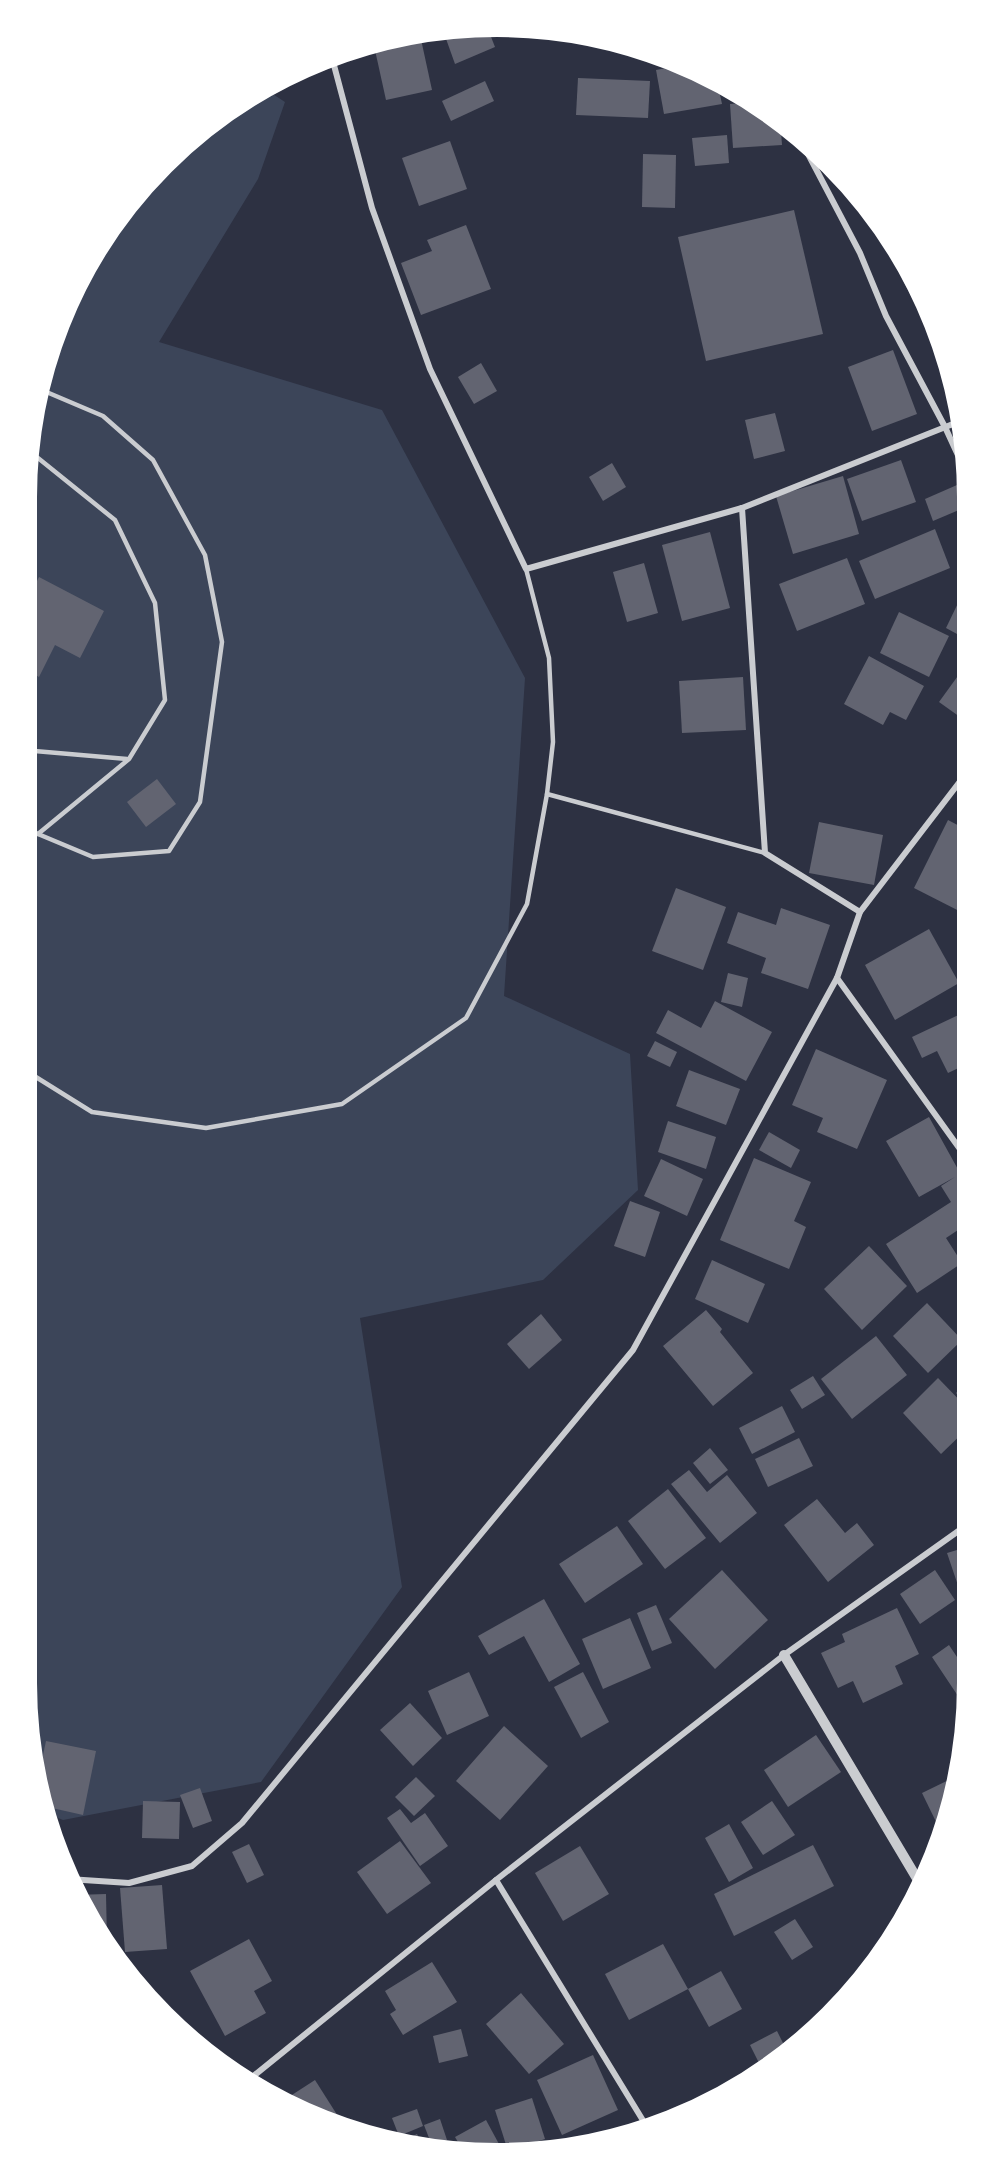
<svg xmlns="http://www.w3.org/2000/svg" width="994" height="2180" viewBox="0 0 994 2180" font-family="Georgia,serif">
  <style>
    .green { fill: #3c4559 }
    .building { fill: #626471 }
    .lines { fill: none; stroke-linecap: round; stroke-linejoin: round }
    .service { stroke: #caccd0; stroke-width: 4.5 }
    .minor { stroke: #caccd0; stroke-width: 6 }
    .tertiary { stroke: #caccd0; stroke-width: 10 }
    .rim { fill: none; stroke: #fff; stroke-width: 8 }
  </style>
  <rect width="100%" height="100%" fill="#2d3142"/>
  <polygon class="green" points="262,87 285,102 258,179 159,342 382,410 525,678 504,996 630,1054 638,1190 543,1280 360,1318 402,1587 261,1782 63,1820 44,1812 23,1683 23,497 32,405 58,316 102,234 161,162 233,103"/>
  <g class="building">
    <polygon points="486,24 495,47 455,64 445,36 473,25"/>
    <polygon points="419,30 432,90 386,100 373,41 404,32"/>
    <polygon points="687,64 717,81 722,104 664,114 656,70"/>
    <polygon points="578,78 650,81 648,118 576,115"/>
    <polygon points="485,81 494,101 451,121 442,101"/>
    <polygon points="754,102 780,117 782,145 733,148 730,104"/>
    <polygon points="727,135 729,163 695,166 692,138"/>
    <polygon points="450,141 467,189 419,206 402,158"/>
    <polygon points="643,154 676,155 675,208 642,207"/>
    <polygon points="794,210 823,334 706,361 678,237"/>
    <polygon points="466,225 491,289 421,315 401,263 432,251 427,240"/>
    <polygon points="911,274 935,315 949,367 902,279"/>
    <polygon points="893,350 917,414 872,431 848,367"/>
    <polygon points="481,363 497,391 474,404 458,377"/>
    <polygon points="775,413 785,451 754,459 745,420"/>
    <polygon points="901,460 916,502 862,521 847,479"/>
    <polygon points="612,463 626,487 603,501 589,477"/>
    <polygon points="843,476 859,534 793,554 776,496"/>
    <polygon points="957,485 966,507 933,521 925,499"/>
    <polygon points="935,529 950,568 875,599 859,561"/>
    <polygon points="710,532 730,608 682,621 662,545"/>
    <polygon points="847,558 865,604 797,631 779,584"/>
    <polygon points="644,563 658,613 627,622 613,572"/>
    <polygon points="39,577 104,611 80,658 55,645 39,677 23,668 23,645 26,639 23,637 23,609"/>
    <polygon points="960,599 968,603 968,640 946,628"/>
    <polygon points="899,612 949,636 929,677 880,653"/>
    <polygon points="869,656 924,686 906,720 890,712 883,725 844,704"/>
    <polygon points="968,662 968,720 967,722 939,702"/>
    <polygon points="743,677 746,730 682,733 679,681"/>
    <polygon points="157,779 176,804 146,827 127,802"/>
    <polygon points="948,820 969,831 969,916 914,888"/>
    <polygon points="819,822 883,835 874,885 809,873"/>
    <polygon points="676,888 726,907 703,970 652,951"/>
    <polygon points="781,908 830,925 808,989 761,973 766,958 727,943 738,912 776,925"/>
    <polygon points="929,929 959,983 895,1020 865,965"/>
    <polygon points="728,973 748,978 742,1007 721,1002"/>
    <polygon points="715,1001 772,1032 746,1081 656,1033 668,1010 701,1028"/>
    <polygon points="969,1010 969,1063 948,1073 937,1051 922,1058 912,1037"/>
    <polygon points="655,1041 677,1052 670,1067 647,1056"/>
    <polygon points="816,1049 887,1080 857,1149 817,1132 823,1118 792,1105"/>
    <polygon points="689,1070 740,1089 726,1125 676,1106"/>
    <polygon points="969,1074 970,1104 957,1081"/>
    <polygon points="929,1117 960,1173 965,1170 970,1178 970,1222 946,1238 962,1263 917,1293 886,1244 951,1202 941,1186 955,1177 919,1197 886,1141"/>
    <polygon points="668,1121 716,1137 706,1169 658,1152"/>
    <polygon points="769,1132 800,1150 791,1168 759,1150"/>
    <polygon points="754,1158 811,1182 794,1221 806,1227 789,1269 720,1240"/>
    <polygon points="661,1159 703,1179 687,1216 644,1196"/>
    <polygon points="630,1201 660,1212 645,1257 614,1246"/>
    <polygon points="869,1246 907,1286 862,1330 824,1289"/>
    <polygon points="712,1260 765,1284 748,1323 695,1299"/>
    <polygon points="927,1303 962,1340 928,1373 893,1336"/>
    <polygon points="706,1310 722,1329 720,1332 753,1373 713,1406 663,1346"/>
    <polygon points="541,1314 562,1340 529,1369 507,1344"/>
    <polygon points="876,1336 907,1375 852,1419 821,1379"/>
    <polygon points="813,1376 825,1395 802,1409 790,1390"/>
    <polygon points="938,1378 971,1412 971,1425 941,1454 903,1413"/>
    <polygon points="970,1379 971,1408 956,1393"/>
    <polygon points="782,1406 795,1432 752,1454 739,1428"/>
    <polygon points="799,1438 813,1466 768,1487 755,1459"/>
    <polygon points="710,1448 728,1470 710,1484 693,1463"/>
    <polygon points="689,1470 707,1492 727,1475 757,1513 720,1543 671,1484"/>
    <polygon points="668,1489 706,1538 665,1569 628,1521"/>
    <polygon points="817,1499 845,1533 857,1523 874,1545 828,1582 784,1525"/>
    <polygon points="617,1526 643,1564 585,1603 559,1564"/>
    <polygon points="957,1550 961,1563 971,1559 971,1610 967,1612 947,1553"/>
    <polygon points="722,1570 768,1620 715,1669 669,1619"/>
    <polygon points="935,1570 955,1600 920,1624 900,1594"/>
    <polygon points="544,1599 580,1664 549,1682 524,1636 489,1655 478,1636"/>
    <polygon points="656,1605 672,1643 652,1651 637,1613"/>
    <polygon points="897,1608 919,1654 895,1666 903,1684 863,1703 853,1681 838,1688 821,1653 845,1642 842,1634"/>
    <polygon points="630,1618 651,1668 603,1689 582,1639"/>
    <polygon points="949,1645 961,1663 971,1656 970,1701 964,1705 932,1657"/>
    <polygon points="469,1672 489,1716 447,1735 428,1691"/>
    <polygon points="583,1672 609,1722 581,1738 554,1687"/>
    <polygon points="410,1703 442,1738 413,1766 380,1730"/>
    <polygon points="504,1726 548,1766 500,1820 456,1781"/>
    <polygon points="816,1735 841,1772 788,1807 764,1770"/>
    <polygon points="46,1741 96,1751 83,1815 43,1806 38,1779"/>
    <polygon points="963,1773 945,1833 942,1834 922,1793"/>
    <polygon points="416,1777 435,1796 414,1816 395,1797"/>
    <polygon points="200,1788 212,1821 193,1828 180,1795"/>
    <polygon points="143,1801 180,1802 179,1839 142,1838"/>
    <polygon points="772,1801 795,1835 763,1855 741,1822"/>
    <polygon points="400,1809 411,1823 425,1813 448,1846 420,1866 387,1818"/>
    <polygon points="729,1824 753,1868 729,1882 705,1838"/>
    <polygon points="400,1841 431,1883 387,1914 357,1872"/>
    <polygon points="249,1844 264,1875 247,1883 232,1852"/>
    <polygon points="813,1845 834,1886 734,1936 714,1894"/>
    <polygon points="580,1846 609,1894 563,1921 535,1873"/>
    <polygon points="162,1885 167,1949 125,1952 120,1888"/>
    <polygon points="106,1894 107,1941 101,1942 86,1920 74,1895"/>
    <polygon points="795,1919 813,1947 792,1960 774,1932"/>
    <polygon points="249,1939 272,1981 254,1991 266,2013 225,2036 190,1971"/>
    <polygon points="663,1944 688,1989 629,2020 605,1974"/>
    <polygon points="432,1962 457,2002 403,2035 390,2014 396,2010 385,1991"/>
    <polygon points="721,1971 742,2009 709,2027 688,1989"/>
    <polygon points="521,1993 564,2044 529,2074 486,2024"/>
    <polygon points="461,2029 468,2056 439,2063 433,2036"/>
    <polygon points="777,2031 787,2051 763,2071 750,2045"/>
    <polygon points="593,2055 618,2110 562,2135 537,2080"/>
    <polygon points="315,2080 341,2121 338,2123 281,2102"/>
    <polygon points="532,2098 545,2139 508,2151 495,2110"/>
    <polygon points="417,2109 423,2126 399,2136 392,2118"/>
    <polygon points="440,2119 447,2140 432,2146 424,2125"/>
    <polygon points="486,2120 506,2157 465,2154 455,2137"/>
    <polygon points="417,2134 425,2150 405,2148 395,2145"/>
    <polygon points="449,2143 454,2153 434,2151"/>
    <polygon points="541,2146 544,2153 524,2155"/>
  </g>
  <g class="lines">
    <g class="service">
      <polyline points="37,388 103,416 153,460 205,555 222,642 200,802 169,851 93,857 38,834"/>
      <polyline points="23,750 127,759"/>
      <polyline points="547,794 765,853"/>
      <polyline points="23,827 38,834 129,759 165,700 155,603 115,520 38,458 26,458"/>
      <polyline points="23,1069 92,1112 206,1128 342,1104 466,1018 527,904 547,794 553,742 549,658 526,569"/>
    </g>
    <g class="minor">
      <polyline points="331,54 372,208 430,369 526,569 742,508 963,420"/>
      <polyline points="796,131 860,253 886,316 945,427 968,477"/>
      <polyline points="742,508 765,853 860,912"/>
      <polyline points="837,978 970,1163"/>
      <polyline points="68,1879 129,1883 192,1866 242,1823 633,1350 837,978 860,912 968,771"/>
      <polyline points="496,1880 647,2127"/>
      <polyline points="246,2082 496,1880 784,1655 971,1522"/>
    </g>
    <polyline class="tertiary" points="784,1655 922,1887"/>
  </g>
  <path d="M0 0H994V2180H0ZM497 33H497A464 464 0 0 1 961 497V1683A464 464 0 0 1 497 2147H497A464 464 0 0 1 33 1683V497A464 464 0 0 1 497 33Z" fill="#fff" fill-rule="evenodd"/>
  <path class="rim" d="M497 33H497A464 464 0 0 1 961 497V1683A464 464 0 0 1 497 2147H497A464 464 0 0 1 33 1683V497A464 464 0 0 1 497 33Z"/>
</svg>
